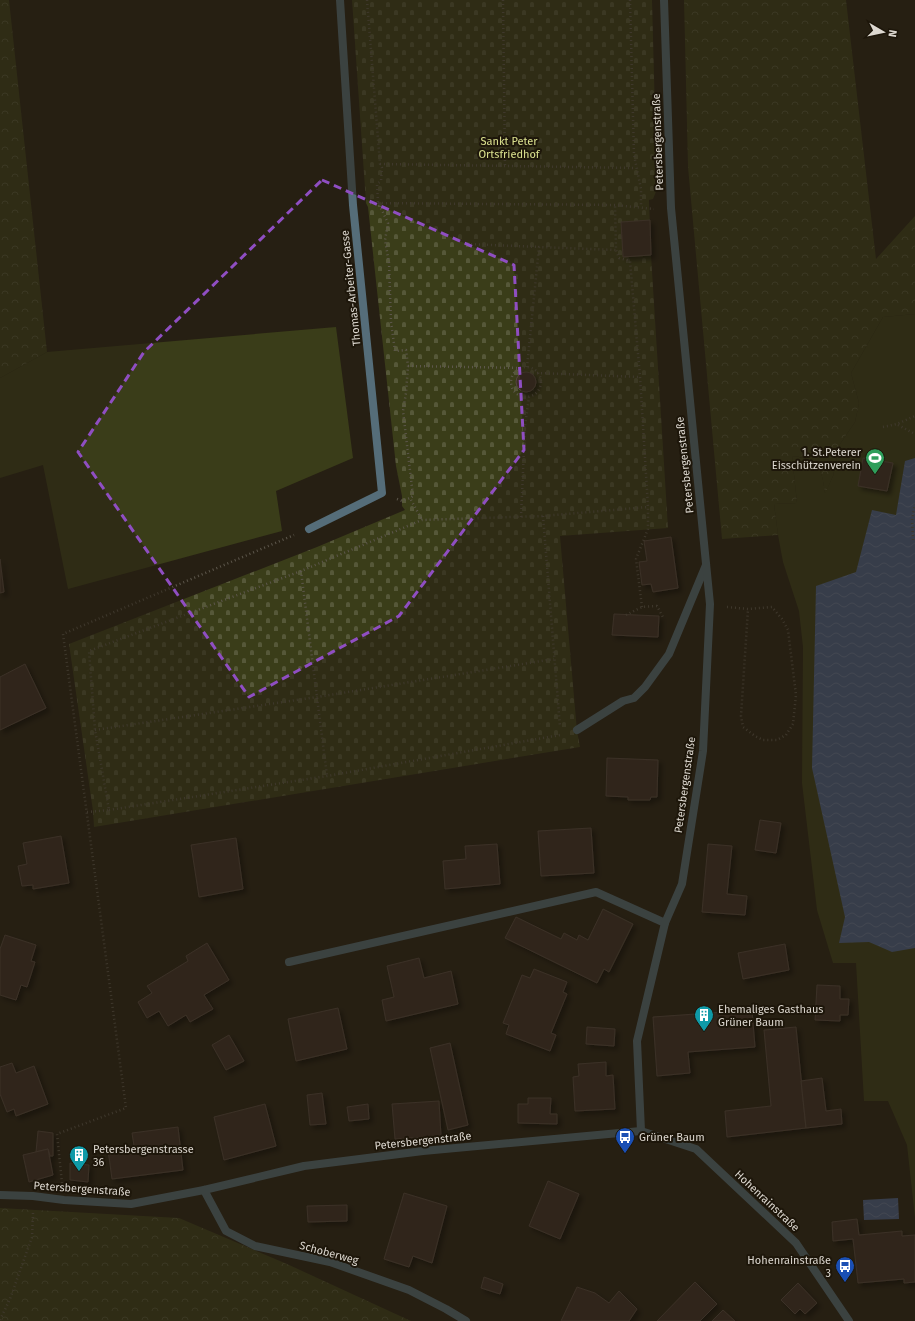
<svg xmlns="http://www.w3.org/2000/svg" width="915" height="1321" viewBox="0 0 915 1321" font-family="'Fira Sans',sans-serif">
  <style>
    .grass { fill: #3a3d19 }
    .forest { fill: url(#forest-crowns) }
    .cemetery { fill: url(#cemetery-stones) }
    .water { fill: url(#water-waves) }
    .building { fill: #3e2f28; stroke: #55463f; filter: url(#shadow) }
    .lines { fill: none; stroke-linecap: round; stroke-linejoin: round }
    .path { stroke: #5d574c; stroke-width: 2.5; stroke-dasharray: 1 3; stroke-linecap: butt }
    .lane { stroke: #556d79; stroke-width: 8 }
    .street { stroke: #556d79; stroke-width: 8 }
    .marked { fill: none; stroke: #8f4ec2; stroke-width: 3; stroke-dasharray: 8 5; stroke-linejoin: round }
    .labels { text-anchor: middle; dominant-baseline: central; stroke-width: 4; stroke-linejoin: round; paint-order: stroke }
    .park-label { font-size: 11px; fill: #dbe18f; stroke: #1d160a }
    .street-label { font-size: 11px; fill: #ddd8d0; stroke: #1d160a }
    .poi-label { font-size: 11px; fill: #ddd8d0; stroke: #1d160a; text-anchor: start }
  </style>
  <defs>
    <pattern id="forest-crowns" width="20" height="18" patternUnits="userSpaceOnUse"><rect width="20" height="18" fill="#3a3d19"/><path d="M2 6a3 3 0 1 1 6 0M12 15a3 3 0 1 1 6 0" fill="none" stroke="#565839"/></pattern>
    <pattern id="cemetery-stones" width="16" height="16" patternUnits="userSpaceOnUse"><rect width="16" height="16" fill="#3a3d19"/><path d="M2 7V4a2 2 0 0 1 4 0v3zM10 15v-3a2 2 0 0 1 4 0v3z" fill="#565839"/></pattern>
    <pattern id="water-waves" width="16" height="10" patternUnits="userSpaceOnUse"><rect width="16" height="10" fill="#4d628e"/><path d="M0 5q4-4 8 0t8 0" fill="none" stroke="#66789d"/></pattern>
    <filter id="shadow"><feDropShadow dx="3.5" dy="3.5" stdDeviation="2" flood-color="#0009"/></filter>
  </defs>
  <rect width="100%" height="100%" fill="#261f13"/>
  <g class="grass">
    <path d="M915,314V1218L907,1145L888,1101H864L856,963H833L817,910L802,783L803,647L799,611L783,562L778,535L774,504L797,503L792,456C818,459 822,467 825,493L833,476L840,444L855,422L859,403L851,373L883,317Z"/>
    <polygon points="336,327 353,458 276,491 282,531 68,589 43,465 0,478 0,378 47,352"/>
  </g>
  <g class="forest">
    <polygon points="0,0 9,0 47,352 0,378"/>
    <path d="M684,0H846L876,259L915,216V314L883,317L851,373L859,403L855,422L840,444L833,476L825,494C822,469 819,458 792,456L797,503L774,504L778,535L722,539L688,167Z"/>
    <polygon points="0,1208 179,1218 287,1264 411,1321 0,1321"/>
  </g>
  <polygon class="cemetery" points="352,0 652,0 657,189 653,199 649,200 651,255 668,528 560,536 577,731 580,747 94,827 93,811 69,644 317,547 405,510 402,506 402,496 396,466 368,207 366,203"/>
  <g class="water">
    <polygon points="915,458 915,948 892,952 869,942 839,943 845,917 812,768 816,586 856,572 872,510 896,515 905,461"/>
    <polygon points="898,1198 899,1219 864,1220 863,1200"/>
  </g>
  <g class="building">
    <polygon points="650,220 651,255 623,257 621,222"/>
    <circle cx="526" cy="382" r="10"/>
    <polygon points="863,458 893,463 887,491 858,486"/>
    <polygon points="671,537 678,588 653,592 651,584 642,585 639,562 647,561 644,541"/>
    <polygon points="0,559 4,592 0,593"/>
    <polygon points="614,614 659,616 658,637 612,635"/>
    <polygon points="25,664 46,708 0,730 0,677"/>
    <polygon points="607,758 658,760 657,797 651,797 650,800 628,800 628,797 606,796"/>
    <polygon points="760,820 781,823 776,853 755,850"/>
    <polygon points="591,828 594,873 541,876 538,831"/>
    <polygon points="61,836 69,883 33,889 33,885 22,886 18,866 27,864 23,843"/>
    <polygon points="236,838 243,889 199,897 191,845"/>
    <polygon points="497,844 500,884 445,889 443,861 466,859 465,846"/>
    <polygon points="708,844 732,846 727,894 747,896 745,915 702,912"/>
    <polygon points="603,909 633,924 609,972 604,969 597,983 505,938 516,917 561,939 564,933 577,940 579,935 588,940"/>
    <polygon points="5,935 36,945 31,961 35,962 27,987 21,985 16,1000 0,995 0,949"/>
    <polygon points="207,943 229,980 204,995 213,1009 190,1022 186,1015 168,1026 159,1011 147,1018 138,1002 152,993 147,986 188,961 186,956"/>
    <polygon points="785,944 789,970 743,979 738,953"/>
    <polygon points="419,958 424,978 451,971 458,1004 386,1021 382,1000 394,997 387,966"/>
    <polygon points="534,969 567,982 563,992 567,994 551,1033 556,1035 550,1051 506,1034 509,1025 503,1023 522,975 530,978"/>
    <polygon points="817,985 840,986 840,999 849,999 848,1015 840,1015 840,1021 815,1020"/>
    <polygon points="338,1008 347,1049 296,1061 288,1019"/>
    <polygon points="752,1010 755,1047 688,1052 690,1073 657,1076 653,1017"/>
    <polygon points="587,1027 615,1029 614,1046 586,1044"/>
    <polygon points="796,1027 806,1128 727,1137 725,1111 771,1106 764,1030"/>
    <polygon points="229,1035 244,1061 226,1070 212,1045"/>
    <polygon points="450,1043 468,1125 448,1130 430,1048"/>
    <polygon points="606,1062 606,1076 613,1075 615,1109 575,1111 573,1077 579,1076 578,1064"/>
    <polygon points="12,1063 16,1073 34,1066 48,1104 16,1116 14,1109 7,1112 0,1094 0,1067"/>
    <polygon points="822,1078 826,1111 841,1109 842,1124 806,1128 801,1081"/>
    <polygon points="322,1093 326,1124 310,1125 307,1095"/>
    <polygon points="528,1098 551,1098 550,1114 557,1114 557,1124 518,1123 518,1104 528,1104"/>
    <polygon points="439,1101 441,1136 395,1139 392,1104"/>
    <polygon points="265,1104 276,1146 224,1160 214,1117"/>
    <polygon points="368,1104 369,1119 349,1121 347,1107"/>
    <polygon points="178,1127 183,1170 112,1179 108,1150 134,1146 132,1133"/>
    <polygon points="38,1131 53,1133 53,1156 50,1156 48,1149 36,1152"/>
    <polygon points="48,1149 53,1175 29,1182 23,1155"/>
    <polygon points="70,1163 89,1165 88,1182 70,1180"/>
    <polygon points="548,1181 579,1194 560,1239 529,1226"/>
    <polygon points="404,1193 447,1206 432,1263 413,1256 409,1267 384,1259"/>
    <polygon points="347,1205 347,1221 308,1222 307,1206"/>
    <polygon points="857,1219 859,1235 902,1231 902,1236 915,1235 915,1282 904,1283 904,1279 858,1283 853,1239 833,1241 832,1222"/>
    <polygon points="484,1277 503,1284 500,1294 481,1288"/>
    <polygon points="695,1282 717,1304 700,1321 657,1321"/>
    <polygon points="798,1283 817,1303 805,1314 800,1309 795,1314 781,1300"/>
    <polygon points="577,1287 595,1293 609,1303 619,1291 637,1309 629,1321 561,1321"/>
    <polygon points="723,1310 735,1321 712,1321"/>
  </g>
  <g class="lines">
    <g class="path">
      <polyline points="367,0 380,164 382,168 381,181 377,184 378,202 388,223 385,240 389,263 391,322 395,351 406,350 408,366 406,393 403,411 413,496 410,498"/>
      <polyline points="503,0 505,166"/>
      <polyline points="630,0 634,155 641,189 641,207"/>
      <polyline points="380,164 636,168"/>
      <polyline points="370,203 615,205 654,209"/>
      <polyline points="467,244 539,247"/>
      <polyline points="408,366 522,368"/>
      <polyline points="527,367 539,247 616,250"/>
      <circle cx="526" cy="382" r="15"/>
      <polyline points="537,373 640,377"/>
      <polyline points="898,425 915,434"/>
      <polyline points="883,427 897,424 915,416"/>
      <polyline points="397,499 402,501 410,498 422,520"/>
      <polyline points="543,516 560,727"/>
      <polyline points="521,517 525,426 529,397"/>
      <polyline points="913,540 912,519 915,504"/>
      <polyline points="301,571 327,776"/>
      <polyline points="642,607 636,559 648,529 648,507"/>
      <polyline points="727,607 748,609 772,607 782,619 788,630 796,695 793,724 786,735 777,740 763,740 755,736 743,727 741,716 748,609"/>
      <polyline points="626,615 642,607 657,606 664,619"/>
      <polyline points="95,730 317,697 554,659"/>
      <polyline points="109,810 327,776 560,735 560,734"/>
      <polyline points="87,812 109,810 95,730 89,651 301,571 422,520 543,516 648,507 640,377 630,261 619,258 616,250 615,205"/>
      <polyline points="62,1183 57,1134 126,1108 63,634 294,535"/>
      <polyline points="0,1320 10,1299 32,1237 33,1213"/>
    </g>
    <g class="lane">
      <polyline points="309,529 382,493 353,205 340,0"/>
      <polyline points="577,730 623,701 634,698 645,687 669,654 706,565"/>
    </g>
    <g class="street">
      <polyline points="289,962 596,892 665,923"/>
      <polyline points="641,1131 637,1041 665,923 682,884 703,751 710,604 671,208 664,0"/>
      <polyline points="204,1190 226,1231 255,1246 330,1262 409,1290 446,1309 466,1321"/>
      <polyline points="0,1195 33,1196 64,1200 131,1204 204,1190 304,1166 423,1151 641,1131 696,1149 796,1243 849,1321"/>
    </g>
  </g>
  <path d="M0 0H915V1321H0ZM322,180L514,265L524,450L399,616L249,697L78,452L144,352Z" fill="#261f13" fill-opacity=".55" fill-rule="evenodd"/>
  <path class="marked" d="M322,180L514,265L524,450L399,616L249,697L78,452L144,352Z"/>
  <defs>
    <symbol id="stadium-pin" viewBox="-11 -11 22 30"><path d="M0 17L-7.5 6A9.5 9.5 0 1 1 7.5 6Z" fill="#2e9e5b" stroke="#1d160a"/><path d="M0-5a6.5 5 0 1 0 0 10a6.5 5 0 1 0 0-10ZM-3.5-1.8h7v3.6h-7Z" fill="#fff"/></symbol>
    <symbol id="building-pin" viewBox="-11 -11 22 30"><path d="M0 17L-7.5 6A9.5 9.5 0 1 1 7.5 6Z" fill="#0f9aa8" stroke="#1d160a"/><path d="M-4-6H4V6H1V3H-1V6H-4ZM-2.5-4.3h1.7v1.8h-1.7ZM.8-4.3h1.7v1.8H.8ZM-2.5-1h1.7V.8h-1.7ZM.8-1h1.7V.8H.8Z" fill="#fff"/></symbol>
    <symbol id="bus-pin" viewBox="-11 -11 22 30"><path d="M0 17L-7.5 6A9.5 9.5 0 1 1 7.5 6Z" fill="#1a4fb4" stroke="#1d160a"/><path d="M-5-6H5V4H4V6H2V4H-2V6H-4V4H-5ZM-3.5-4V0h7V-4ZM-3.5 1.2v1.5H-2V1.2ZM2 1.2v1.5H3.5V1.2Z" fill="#fff"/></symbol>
  </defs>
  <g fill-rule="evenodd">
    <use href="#stadium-pin" x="864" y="447" width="22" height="30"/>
    <use href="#building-pin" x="693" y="1004" width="22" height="30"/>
    <use href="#bus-pin" x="614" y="1126" width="22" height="30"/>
    <use href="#building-pin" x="68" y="1144" width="22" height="30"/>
    <use href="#bus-pin" x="834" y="1255" width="22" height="30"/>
  </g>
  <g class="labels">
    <g class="park-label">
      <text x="509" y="141">Sankt Peter<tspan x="509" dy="13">Ortsfriedhof</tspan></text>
    </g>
    <g class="street-label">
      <text transform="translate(658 142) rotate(-92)">Petersbergenstraße</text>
      <text transform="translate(351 288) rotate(-96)">Thomas-Arbeiter-Gasse</text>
      <text transform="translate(685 465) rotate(-96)">Petersbergenstraße</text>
      <text transform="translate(685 785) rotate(-82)">Petersbergenstraße</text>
      <text transform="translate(423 1141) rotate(-6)">Petersbergenstraße</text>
      <text transform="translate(82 1189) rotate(4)">Petersbergenstraße</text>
      <text transform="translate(767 1201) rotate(43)">Hohenrainstraße</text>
      <text transform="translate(329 1253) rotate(15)">Schoberweg</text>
    </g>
    <g class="poi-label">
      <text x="861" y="452" text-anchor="end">1. St.Peterer<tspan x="861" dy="13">Eisschützenverein</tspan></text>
      <text x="718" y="1009">Ehemaliges Gasthaus<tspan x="718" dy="13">Grüner Baum</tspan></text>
      <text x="639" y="1137">Grüner Baum</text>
      <text x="93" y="1149">Petersbergenstrasse<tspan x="93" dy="13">36</tspan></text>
      <text x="831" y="1260" text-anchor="end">Hohenrainstraße<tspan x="831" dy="13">3</tspan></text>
    </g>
  </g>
  <g transform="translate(883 32) rotate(99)" stroke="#1d160a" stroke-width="3" paint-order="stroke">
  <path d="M0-3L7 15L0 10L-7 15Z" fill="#ddd8d0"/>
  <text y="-6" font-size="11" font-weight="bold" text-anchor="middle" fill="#ddd8d0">N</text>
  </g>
</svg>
